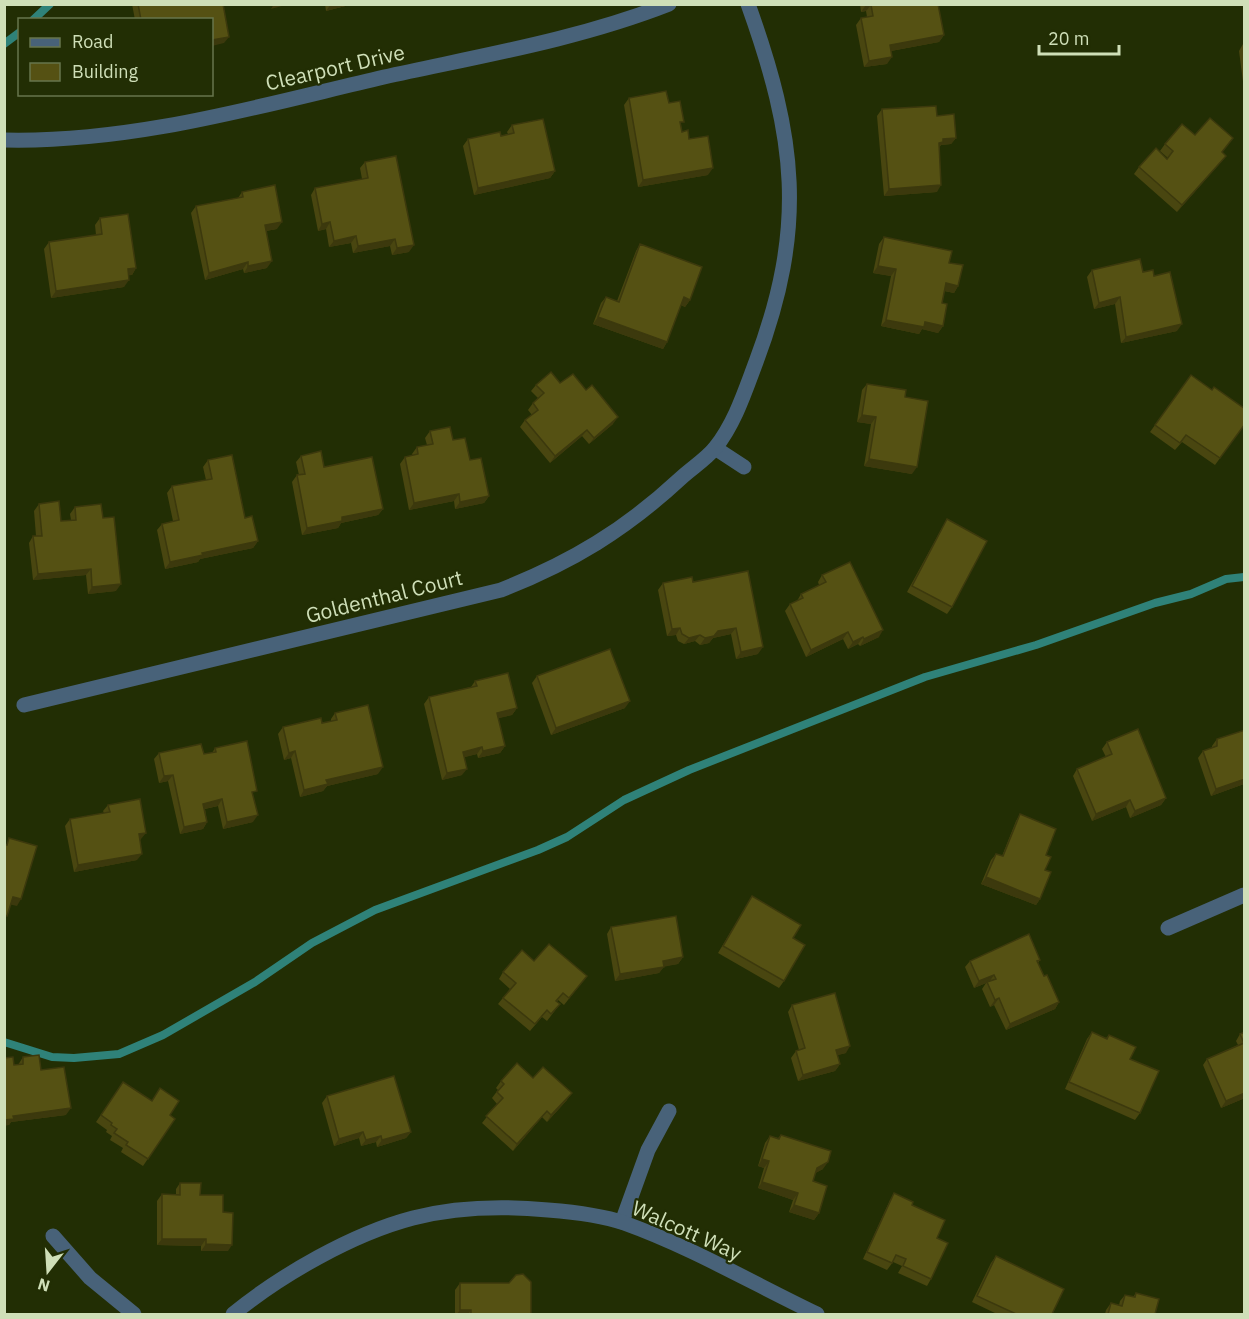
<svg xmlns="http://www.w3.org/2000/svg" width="1249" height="1319" viewBox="0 0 1249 1319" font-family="'IBM Plex Sans',sans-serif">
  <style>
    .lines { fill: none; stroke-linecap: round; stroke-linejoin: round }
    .stream { stroke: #2f8279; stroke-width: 8 }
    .minor { stroke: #486279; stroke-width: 15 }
    .wall { fill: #494610 }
    .shaded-wall { fill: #3c390d }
    .building { fill: #555113; stroke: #3c390d; stroke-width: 1.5 }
    .labels { text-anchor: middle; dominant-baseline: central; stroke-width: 4.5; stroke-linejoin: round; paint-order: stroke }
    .street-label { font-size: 21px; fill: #cfdfb8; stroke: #222e04 }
  </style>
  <rect width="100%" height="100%" fill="#222e04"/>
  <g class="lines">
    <g class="stream">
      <polyline points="33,20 50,4"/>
      <polyline points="4,44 20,32"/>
      <polyline points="4,1042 52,1057 74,1058 119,1054 163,1035 255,982 312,943 375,910 538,850 567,837 624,800 689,770 925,677 1036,645 1155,603 1191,594 1226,579 1244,577"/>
    </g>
    <g class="minor">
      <path d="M4,140C133,143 259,106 384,77C479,56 577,40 669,4"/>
      <polyline points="715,448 744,467"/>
      <path d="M24,705L501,590C572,562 625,530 681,478C692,468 706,459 715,448C735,423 745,391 756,362C807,226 796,138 748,4"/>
      <polyline points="1168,928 1244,895"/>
      <polyline points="622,1222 648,1150 669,1111"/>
      <polyline points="53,1236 90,1278 134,1314"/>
      <path d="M233,1314C281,1275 352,1234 413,1218C456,1207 504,1206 548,1210C573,1212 601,1215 624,1223C691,1247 754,1284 817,1314"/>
    </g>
  </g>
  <g class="wall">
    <polygon points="132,4 223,4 224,43 212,20 135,20"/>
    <polygon points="325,4 353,4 326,11"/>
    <polygon points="860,4 938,4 944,35 939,42 891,51 887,64 864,67 856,25 861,18 867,17 866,11 861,12"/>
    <polygon points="1243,44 1245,44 1245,97 1239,51"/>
    <polygon points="629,98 669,103 681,126 682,132 689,139 708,175 638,187 624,105"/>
    <polygon points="882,109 937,116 956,138 951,144 941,145 939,148 937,192 884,196 877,116"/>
    <polygon points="512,125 555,171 550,178 474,195 463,146 468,139 501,136 508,134 507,132"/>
    <polygon points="1195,135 1233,138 1222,152 1221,162 1177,212 1134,174 1139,167 1167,159 1168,158 1160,151 1165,144"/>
    <polygon points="365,162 409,252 392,255 390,246 353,253 351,243 329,247 326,229 318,231 311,195 315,188 362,179 360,168"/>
    <polygon points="242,192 277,229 266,231 267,268 244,273 243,269 205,280 191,213 196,206 238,198"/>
    <polygon points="100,218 136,268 132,275 128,275 124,287 51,298 44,249 49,242 96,235 95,225"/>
    <polygon points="884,237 949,263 958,286 954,293 944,291 942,303 943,326 938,333 922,329 919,334 881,326 891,276 873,273 879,244"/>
    <polygon points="640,244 690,300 685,307 681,305 667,342 663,349 593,324 601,303 606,297 617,301 636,251"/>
    <polygon points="1092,270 1143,272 1154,276 1177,331 1121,343 1115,304 1094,309 1087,277"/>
    <polygon points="1191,375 1245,424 1215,465 1182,442 1175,450 1150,432"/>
    <polygon points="560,383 613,424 589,444 582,436 550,463 520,427 525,420 532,415 528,410 533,403 538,398 531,391 536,385"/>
    <polygon points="867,384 912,474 864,466 871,424 857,422 862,390"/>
    <polygon points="430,431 453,440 470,460 489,496 484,503 455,509 454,501 409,510 400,464 405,457 413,456 412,454 417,447 427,445 425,438"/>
    <polygon points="301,456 324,467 383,509 378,515 341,523 338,528 302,535 292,482 297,475 299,475 296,462"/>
    <polygon points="208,460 245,518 258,541 253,548 200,559 198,562 165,569 157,530 162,524 173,521 167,493 172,486 206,480 203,467"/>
    <polygon points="39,504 61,521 71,520 70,514 75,507 103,518 116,591 88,594 86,575 33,580 29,543 33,536 36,536 34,511"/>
    <polygon points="947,519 952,607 947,614 907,592 943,526"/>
    <polygon points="748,571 758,654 736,659 731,634 713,638 709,643 700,645 695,641 684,644 678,641 676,635 667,636 658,590 663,583 693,582"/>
    <polygon points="822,575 879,637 860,646 858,644 848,649 843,639 806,657 785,611 790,604 797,601 801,594 819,585 818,582"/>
    <polygon points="537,676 625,708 551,735 532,683"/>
    <polygon points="475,681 517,708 512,715 498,718 505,746 500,753 478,758 477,754 464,757 462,775 442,780 424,704 429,697 471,687"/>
    <polygon points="335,713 378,774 327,786 323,791 300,797 291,758 284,760 278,734 283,727 322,723 331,722 331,719"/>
    <polygon points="1245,730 1245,785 1244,784 1211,796 1198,758 1203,751 1212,748 1212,746 1217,739"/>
    <polygon points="1107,742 1166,798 1161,805 1130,818 1126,807 1092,821 1073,776 1077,769 1106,757 1102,749"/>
    <polygon points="215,748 253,797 253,822 223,829 218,806 205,809 207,822 203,829 180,834 168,781 159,783 154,759 159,753 204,754 212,753"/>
    <polygon points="108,805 141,839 140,840 137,860 74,872 65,826 70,819 104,813 103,811"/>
    <polygon points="1020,814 1046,855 1040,899 1036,905 981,884 991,860 996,854 1002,856 1016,821"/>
    <polygon points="752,896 793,938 784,981 779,988 718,953"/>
    <polygon points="611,927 683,957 678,964 664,966 659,973 615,981 607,934"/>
    <polygon points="1040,960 1038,963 1044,976 1059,1002 1055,1009 1006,1030 994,1005 990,1007 982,989 986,983 974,988 965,967 970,961"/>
    <polygon points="534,961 587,976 564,1005 558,1000 557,1002 560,1004 547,1021 542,1017 530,1031 498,1004 510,989 499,979 503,972"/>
    <polygon points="792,1005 846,1053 837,1055 840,1064 835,1071 798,1081 791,1058 796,1051 799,1050 788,1012"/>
    <polygon points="1092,1032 1106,1038 1109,1035 1130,1059 1140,1113 1135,1120 1065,1089 1087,1039"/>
    <polygon points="1245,1032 1245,1098 1221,1108 1203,1065 1207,1059 1238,1045 1236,1041 1240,1034"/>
    <polygon points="23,1057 41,1070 66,1115 11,1122 9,1125 14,1065 18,1065"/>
    <polygon points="533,1078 567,1100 547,1122 542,1117 513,1151 482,1123 497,1104 492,1098 498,1090 496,1088 501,1081"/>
    <polygon points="123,1082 175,1119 143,1166 121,1152 123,1148 110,1140 112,1136 106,1132 107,1130 96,1122"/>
    <polygon points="327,1096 411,1132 406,1138 377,1147 376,1142 361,1146 359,1138 334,1146 322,1103"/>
    <polygon points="781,1135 823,1169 815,1173 813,1181 819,1213 814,1220 789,1212 793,1200 758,1188 764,1168 758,1166 765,1143 770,1136 778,1138"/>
    <polygon points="180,1183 200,1195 223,1212 228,1251 201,1251 201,1246 157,1245 157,1201 162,1194 176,1194 176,1189"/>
    <polygon points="894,1193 912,1205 937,1238 931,1279 927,1286 898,1273 902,1266 893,1262 887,1270 863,1259 890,1200"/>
    <polygon points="996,1256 1052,1314 997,1314 972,1302 991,1263"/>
    <polygon points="460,1283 531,1314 455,1314 455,1290"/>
    <polygon points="1136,1293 1155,1314 1105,1314 1106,1310 1111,1303 1119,1305 1120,1301 1125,1295 1133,1297"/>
  </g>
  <g class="shaded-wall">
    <polygon points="274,4 289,4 271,9"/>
    <polygon points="331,4 353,4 326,11"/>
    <polygon points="866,5 871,5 866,11 861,12"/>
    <polygon points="944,35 939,42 885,52 890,45"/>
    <polygon points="229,37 224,43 212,46 212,40"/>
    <polygon points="892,57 887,64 864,67 869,61"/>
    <polygon points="956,138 951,144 941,145 938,149 934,150 943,139"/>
    <polygon points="1226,156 1221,162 1177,212 1182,205"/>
    <polygon points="713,168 708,175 638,187 643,180"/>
    <polygon points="555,171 550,178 474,195 478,188"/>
    <polygon points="941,185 937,192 884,196 889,189"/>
    <polygon points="282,222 277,229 260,232 265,225"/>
    <polygon points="330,222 326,229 318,231 322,224"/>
    <polygon points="356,236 351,243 329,247 334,241"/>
    <polygon points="395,239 390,246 353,253 358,246"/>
    <polygon points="414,245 409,252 392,255 397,248"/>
    <polygon points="272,261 267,268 244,273 248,266"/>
    <polygon points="248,262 243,269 205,280 209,273"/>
    <polygon points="878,266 896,269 891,276 873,273"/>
    <polygon points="136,268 132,275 123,276 128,269"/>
    <polygon points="129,280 124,287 51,298 56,291"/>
    <polygon points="946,283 958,286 954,293 941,290"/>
    <polygon points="684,297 690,300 685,307 679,304"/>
    <polygon points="1120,297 1115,304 1094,309 1099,303"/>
    <polygon points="598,317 667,342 663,349 593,324"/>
    <polygon points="886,320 925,322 943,326 938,333 922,329 919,334 881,326"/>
    <polygon points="1182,324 1177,331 1121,343 1126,337"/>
    <polygon points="862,415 876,417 871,424 857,422"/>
    <polygon points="618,417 613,424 589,444 594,438"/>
    <polygon points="587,430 582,436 550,463 555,456"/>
    <polygon points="869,459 917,467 912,474 864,466"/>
    <polygon points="459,494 454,501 409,510 414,503"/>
    <polygon points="489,496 484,503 455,509 460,502"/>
    <polygon points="383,509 378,515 341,523 338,528 302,535 307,528 342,517"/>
    <polygon points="258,541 253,548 200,559 198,562 165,569 170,562 202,553"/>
    <polygon points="91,569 86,575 33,580 38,574"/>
    <polygon points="121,584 116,591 88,594 92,587"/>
    <polygon points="680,628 676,635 667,636 672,629"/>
    <polygon points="736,628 731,634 713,638 709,643 700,645 705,638 718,631"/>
    <polygon points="883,630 879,637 860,646 864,639"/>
    <polygon points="848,632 843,639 806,657 811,650"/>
    <polygon points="700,635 695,641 684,644 689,638"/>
    <polygon points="863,637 858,644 848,649 853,642"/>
    <polygon points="763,647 758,654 736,659 741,652"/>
    <polygon points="630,701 625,708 551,735 556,728"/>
    <polygon points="517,708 512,715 492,720 497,713"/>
    <polygon points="505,746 500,753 478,758 483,751"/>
    <polygon points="482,747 477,754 458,759 463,752"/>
    <polygon points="295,751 291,758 284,760 289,753"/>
    <polygon points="383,767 378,774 327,786 323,791 300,797 304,790 326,780"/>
    <polygon points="467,769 462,775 442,780 447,773"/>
    <polygon points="173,775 168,781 159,783 164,776"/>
    <polygon points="1245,779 1244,784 1211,796 1216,789"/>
    <polygon points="1166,798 1161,805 1130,818 1135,811"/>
    <polygon points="222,799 218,806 199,810 203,804"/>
    <polygon points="1130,800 1126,807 1092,821 1096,814"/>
    <polygon points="258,815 253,822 223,829 227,822"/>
    <polygon points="207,822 203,829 180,834 184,827"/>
    <polygon points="146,833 141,839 134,841 139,834"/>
    <polygon points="142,854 137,860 74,872 78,865"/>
    <polygon points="986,877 1040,899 1036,905 981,884"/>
    <polygon points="13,897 21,899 17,906 8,904"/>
    <polygon points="683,957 678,964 658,968 663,961"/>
    <polygon points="664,967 659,973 615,981 620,974"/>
    <polygon points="994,975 989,982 974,988 979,981"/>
    <polygon points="999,998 994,1005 990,1007 995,1000"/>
    <polygon points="1059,1002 1055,1009 1006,1030 1010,1024"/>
    <polygon points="850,1046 846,1053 831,1057 836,1050"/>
    <polygon points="840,1064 835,1071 798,1081 803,1075"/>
    <polygon points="572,1093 567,1100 547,1122 551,1115"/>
    <polygon points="1245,1093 1245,1098 1221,1108 1226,1101"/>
    <polygon points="71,1108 66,1115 11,1122 9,1125 4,1126 4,1120 13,1116"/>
    <polygon points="547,1111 542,1117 513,1151 517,1144"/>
    <polygon points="363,1132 359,1138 334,1146 339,1139"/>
    <polygon points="411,1132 406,1138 377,1147 382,1140"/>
    <polygon points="381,1136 376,1142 361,1146 366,1140"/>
    <polygon points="762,1159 769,1161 764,1168 758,1166"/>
    <polygon points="828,1162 823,1169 812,1175 817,1168"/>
    <polygon points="762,1182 798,1193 793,1200 758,1188"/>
    <polygon points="794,1205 819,1213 814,1220 789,1212"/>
    <polygon points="162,1239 206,1239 201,1246 157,1245"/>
    <polygon points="206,1244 232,1245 228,1251 201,1251"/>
    <polygon points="460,1310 471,1310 468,1314 457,1314"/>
  </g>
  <g class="building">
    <polygon points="138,4 223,4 229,37 212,40 212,20 141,20"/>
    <polygon points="866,4 938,4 944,35 890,45 892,57 869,61 861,18 873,16 871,5 866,5"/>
    <polygon points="666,91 669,103 680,101 684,122 680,122 682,132 688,130 689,139 708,136 713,168 643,180 629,98"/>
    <polygon points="936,106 937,116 954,114 956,138 943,139 943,142 939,143 941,185 889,189 882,109"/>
    <polygon points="1210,118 1233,138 1222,152 1226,156 1182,205 1139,167 1156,148 1167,159 1173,151 1165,144 1182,124 1195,135"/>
    <polygon points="543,119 555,171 478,188 468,139 500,132 501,136 514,133 512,125"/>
    <polygon points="396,156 414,245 397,248 395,239 358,246 356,236 334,241 330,222 322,224 315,188 368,178 365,162"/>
    <polygon points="275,185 282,222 265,225 272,261 248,266 248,262 209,273 196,206 243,197 242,192"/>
    <polygon points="128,214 136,268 128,269 129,280 56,291 49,242 102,234 100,218"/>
    <polygon points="884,237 952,251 949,263 963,265 958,286 946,283 942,303 947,304 943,326 925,322 924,327 886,320 896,269 878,266"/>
    <polygon points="640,244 702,267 690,300 684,297 667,342 598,317 606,297 619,302"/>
    <polygon points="1140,259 1143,272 1153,270 1154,276 1170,272 1182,324 1126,337 1120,297 1099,303 1092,270"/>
    <polygon points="551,372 560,383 573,374 586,390 592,385 618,417 594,438 587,430 555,456 525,420 538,410 533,403 544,393 536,385"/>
    <polygon points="1191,375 1212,390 1214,387 1245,409 1245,424 1220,458 1186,435 1180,443 1155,425"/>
    <polygon points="867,384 906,390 905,397 928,401 917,467 869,459 876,417 862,415"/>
    <polygon points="450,427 453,440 465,438 470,460 481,458 489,496 460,502 459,494 414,503 405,457 418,454 417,447 433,444 430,431"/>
    <polygon points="321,451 324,467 372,457 383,509 342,517 342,521 307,528 297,475 305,474 301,456"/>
    <polygon points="232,455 245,518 252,516 258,541 202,553 203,555 170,562 162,524 179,520 172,486 212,479 208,460"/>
    <polygon points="59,501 61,521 76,520 75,507 101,504 103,518 114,517 121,584 92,587 91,569 38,574 33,536 42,536 39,504"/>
    <polygon points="947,519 987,541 952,607 912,586"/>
    <polygon points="850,562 883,630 864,639 863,637 853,642 848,632 811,650 790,604 803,598 801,594 826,582 822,575"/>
    <polygon points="748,571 763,647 741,652 736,628 718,631 714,636 705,638 700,635 689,638 682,634 680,628 672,629 663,583 692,577 693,582"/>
    <polygon points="610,649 630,701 556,728 537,676"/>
    <polygon points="508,673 517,708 497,713 505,746 483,751 482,747 463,752 467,769 447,773 429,697 477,686 475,681"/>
    <polygon points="368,705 383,767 326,780 328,784 304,790 295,751 289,753 283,727 321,718 322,723 337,720 335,713"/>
    <polygon points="1138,729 1166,798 1135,811 1130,800 1096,814 1077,769 1112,754 1107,742"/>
    <polygon points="1245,730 1245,779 1216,789 1203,751 1217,746 1217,739"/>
    <polygon points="247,741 257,791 252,792 258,815 227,822 222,799 203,804 207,822 184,827 173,775 164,776 159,753 201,744 204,754 216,752 215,748"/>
    <polygon points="140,799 146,833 139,834 142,854 78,865 70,819 110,812 108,805"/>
    <polygon points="1020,814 1056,829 1046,855 1051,857 1045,870 1051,872 1040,899 986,877 996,854 1003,856"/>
    <polygon points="9,838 37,846 21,899 13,897 7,916 4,915 4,844 7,845"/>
    <polygon points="752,896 801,925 793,938 805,945 784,981 723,946"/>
    <polygon points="676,916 683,957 663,961 664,967 620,974 611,927"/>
    <polygon points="1029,934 1040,960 1037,961 1044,976 1047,975 1059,1002 1010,1024 999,998 995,1000 987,982 996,979 994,975 979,981 970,961"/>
    <polygon points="549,944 587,976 569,998 563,993 556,1001 560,1004 551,1014 547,1010 535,1024 503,998 516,983 503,972 522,950 534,961"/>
    <polygon points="835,993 850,1046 836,1050 840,1064 803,1075 796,1051 805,1048 792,1005"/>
    <polygon points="1092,1032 1107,1039 1109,1035 1136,1047 1130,1059 1159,1071 1140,1113 1069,1082"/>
    <polygon points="1245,1032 1245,1093 1226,1101 1207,1059 1244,1043 1240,1034"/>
    <polygon points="39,1055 41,1070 64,1067 71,1108 13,1116 14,1119 4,1120 4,1058 13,1057 14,1065 23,1064 23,1057"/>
    <polygon points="517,1063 533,1078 543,1067 572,1093 551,1115 547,1111 517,1144 486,1116 503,1098 497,1092 504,1084 501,1081"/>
    <polygon points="394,1076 411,1132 382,1140 381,1136 366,1140 363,1132 339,1139 327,1096"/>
    <polygon points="123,1082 152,1101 160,1088 179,1101 170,1115 175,1119 148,1159 126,1145 128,1142 114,1133 117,1129 111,1125 112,1123 101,1115"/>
    <polygon points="781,1135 831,1151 828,1162 817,1168 813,1181 827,1186 819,1213 794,1205 798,1193 762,1182 769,1161 762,1159 770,1136 779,1139"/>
    <polygon points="180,1183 201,1183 200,1195 223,1195 223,1212 233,1213 232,1245 206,1244 206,1239 162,1239 162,1194 180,1195"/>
    <polygon points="894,1193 913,1202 912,1205 945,1220 937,1238 948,1243 931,1279 903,1266 906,1259 896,1255 892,1263 867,1252"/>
    <polygon points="996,1256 1064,1289 1052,1314 1016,1314 977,1296"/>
    <polygon points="523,1274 531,1282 531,1314 471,1314 471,1310 460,1310 460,1283 509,1283 516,1275"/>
    <polygon points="1136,1293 1159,1299 1155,1314 1108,1314 1111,1303 1122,1306 1125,1295 1135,1297"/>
  </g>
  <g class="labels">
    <g class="street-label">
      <text transform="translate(335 67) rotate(-13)">Clearport Drive</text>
      <text transform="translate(384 596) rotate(-14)">Goldenthal Court</text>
      <text transform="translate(687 1230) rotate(24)">Walcott Way</text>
    </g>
  </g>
  <rect width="1249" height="1319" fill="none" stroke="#cfdfb8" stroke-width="12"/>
  <rect x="18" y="18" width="195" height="78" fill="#222e04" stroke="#67754c" stroke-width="1.5"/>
  <rect x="30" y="38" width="30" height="9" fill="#486279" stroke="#67754c" stroke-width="1.5"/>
  <text x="72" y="48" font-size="18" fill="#cfdfb8">Road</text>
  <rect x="30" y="63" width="30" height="18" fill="#555113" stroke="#67754c" stroke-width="1.5"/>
  <text x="72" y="78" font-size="18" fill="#cfdfb8">Building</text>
  <g transform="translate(48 1271) rotate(197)" stroke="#222e04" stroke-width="4.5" paint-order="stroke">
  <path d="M0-4.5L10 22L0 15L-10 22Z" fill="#cfdfb8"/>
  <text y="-9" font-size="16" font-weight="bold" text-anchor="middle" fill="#cfdfb8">N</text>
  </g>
  <path d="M1039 45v9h80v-9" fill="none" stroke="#cfdfb8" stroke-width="3"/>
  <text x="1048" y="45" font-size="18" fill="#cfdfb8" stroke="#222e04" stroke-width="4.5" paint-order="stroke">20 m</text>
</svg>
